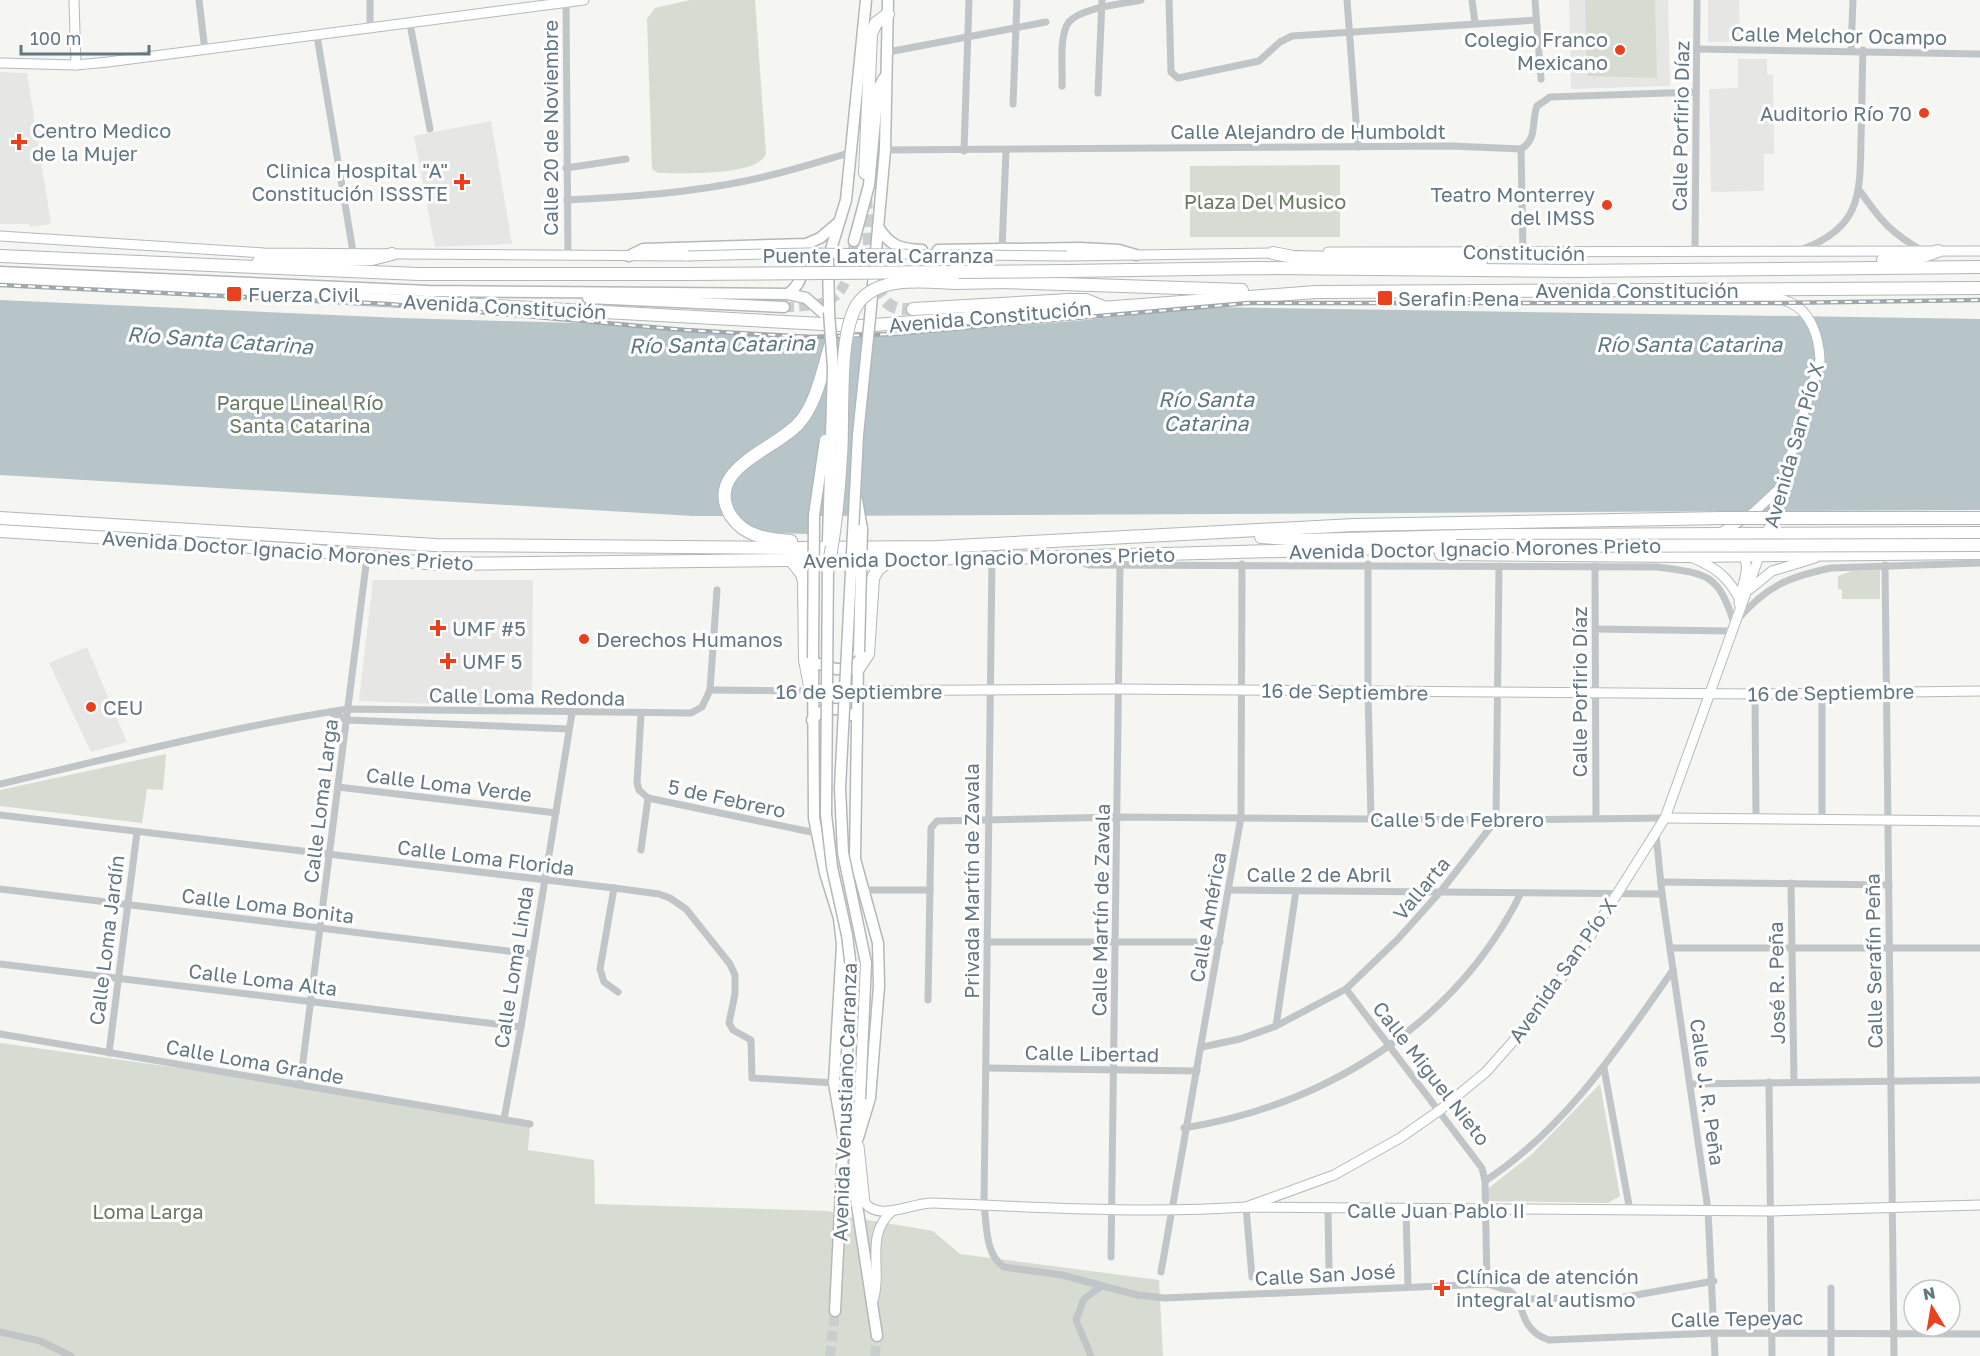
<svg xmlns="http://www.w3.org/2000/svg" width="1980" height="1356" viewBox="0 0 1980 1356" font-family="'Golos Text',sans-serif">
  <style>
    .built { fill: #e6e7e5 }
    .green { fill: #d6dcd2 }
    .water { fill: #b7c5c8 }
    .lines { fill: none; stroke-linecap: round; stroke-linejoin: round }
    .primary-tunnel { stroke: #c9cfd0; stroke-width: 10; stroke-dasharray: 10 5; stroke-linecap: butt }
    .highway-tunnel { stroke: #c9cfd0; stroke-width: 12; stroke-dasharray: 12 6; stroke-linecap: butt }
    .secondary-casing { stroke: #b4babe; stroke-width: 11 }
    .primary-casing { stroke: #b3b8bb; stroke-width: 13 }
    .highway-casing { stroke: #b3b7ba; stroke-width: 14 }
    .street { stroke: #c0c5c7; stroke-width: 7 }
    .secondary { stroke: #fff; stroke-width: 9 }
    .primary { stroke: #fff; stroke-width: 10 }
    .highway { stroke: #fff; stroke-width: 12 }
    .rail-casing { stroke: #a0a8ad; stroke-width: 4.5 }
    .rail { stroke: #fff; stroke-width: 2; stroke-dasharray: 7; stroke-linecap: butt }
    .secondary-bridge-casing { stroke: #b4babe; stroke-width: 11; stroke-linecap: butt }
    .primary-bridge-casing { stroke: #b3b8bb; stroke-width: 13; stroke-linecap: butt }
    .highway-bridge-casing { stroke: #b3b7ba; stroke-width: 14; stroke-linecap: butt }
    .secondary-bridge { stroke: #fff; stroke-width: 9 }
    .primary-bridge { stroke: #fff; stroke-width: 10 }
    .highway-bridge { stroke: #fff; stroke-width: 12 }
    .poi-dot { fill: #e9401d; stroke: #fff; stroke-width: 2 }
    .labels { text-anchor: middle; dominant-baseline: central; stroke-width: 6; stroke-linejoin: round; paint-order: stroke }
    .street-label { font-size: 20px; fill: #637783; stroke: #fff }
    .poi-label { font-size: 20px; fill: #637783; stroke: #fff; text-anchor: start }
    .park-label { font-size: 20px; fill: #687a62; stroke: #fff }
    .water-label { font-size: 21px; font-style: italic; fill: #5f7980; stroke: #fff }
  </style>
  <rect width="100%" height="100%" fill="#f5f5f1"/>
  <g class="built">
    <polygon points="1569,0 1668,0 1670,86 1571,89"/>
    <polygon points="1708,0 1739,0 1740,42 1708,42"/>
    <polygon points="1738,59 1767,59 1767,74 1773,75 1774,154 1764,154 1764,191 1711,192 1709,89 1738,88"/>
    <polygon points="0,72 27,73 51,224 29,227 29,224 0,224"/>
    <polygon points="491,121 512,244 435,247 414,136"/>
    <polygon points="373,580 533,580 532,708 359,701"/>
    <polygon points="87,647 127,742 91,752 49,663"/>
  </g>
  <g class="green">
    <path d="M690,0H755L766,154C756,177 681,173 658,173L652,169L647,19L655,8Z"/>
    <polygon points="1585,0 1655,0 1657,78 1587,76"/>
    <polygon points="1340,165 1340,237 1190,237 1190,166"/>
    <polygon points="1880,570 1880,599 1842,599 1842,590 1838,589 1838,576 1852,571"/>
    <polygon points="166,754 163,790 147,789 142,823 0,806 0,790"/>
    <polygon points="0,1043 300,1085 530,1124 528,1150 594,1160 595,1204 828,1211 842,1215 845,1187 850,1217 933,1231 960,1254 1159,1280 1163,1356 0,1356"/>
    <polygon points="1600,1084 1620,1196 1608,1203 1488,1201 1485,1191 1532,1154"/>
  </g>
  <polygon class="water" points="0,300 400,318 575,323 848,338 1075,321 1208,307 1980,319 1980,510 809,516 808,534 775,533 743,527 736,516 693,516 0,475"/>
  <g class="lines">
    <g class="primary-tunnel">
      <path d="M784,307C840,306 847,296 854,241"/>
      <polyline points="830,1356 835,1311"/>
      <polyline points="875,1356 877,1336"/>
    </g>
    <path class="highway-tunnel" d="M866,197C868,223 868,290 890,305C897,310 905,309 913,309"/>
    <defs>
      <g id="secondary">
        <polyline points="74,0 76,65"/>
        <polyline points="0,63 76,65 108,62 584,0"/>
        <polyline points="0,236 264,253 688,256"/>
        <polyline points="1328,252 1980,251"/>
        <polyline points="1067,256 1279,253"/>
        <path d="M1645,294C1676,300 1707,298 1738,298C1755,298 1774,295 1789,302C1812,312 1819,338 1820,360L1766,537"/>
        <polyline points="1722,532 1753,513 1780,488"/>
        <path d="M1693,558C1715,567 1728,577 1739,598"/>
        <polyline points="1750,589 1772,571 1815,558"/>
        <path d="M1739,604C1739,587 1755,567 1740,552"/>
        <polyline points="811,691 1116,689 1755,694 1980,691"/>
        <polyline points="1665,818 1980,821"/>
        <path d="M859,1146L865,1203C880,1222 912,1202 934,1203C1038,1207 1142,1214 1246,1207L1773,1211L1980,1205"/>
        <polyline points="1246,1207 1334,1175 1400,1138 1440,1110 1486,1072 1532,1020 1586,943 1665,818 1761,551"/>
        <path d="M873,1301C883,1269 864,1236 892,1211"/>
      </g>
      <g id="primary">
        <path d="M878,227C890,246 900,249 922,250"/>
        <polyline points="854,241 869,185 878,89 884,78"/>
        <path d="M785,250C805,263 807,279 788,294"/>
        <polyline points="938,250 1080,248 1119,250 1136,255"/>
        <polyline points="629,256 643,249 806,244 820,238 839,222"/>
        <polyline points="0,272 428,291 788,294 806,298 823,313"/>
        <polyline points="588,298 784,307"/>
        <polyline points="829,312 828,259 846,200 866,0"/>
        <polyline points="870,318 885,150 888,0"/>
        <polyline points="857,500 862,529"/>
        <polyline points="813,658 814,818 825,873 839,918 842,945 834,1083 843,1135"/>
        <polyline points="812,662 836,669 853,669"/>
        <path d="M812,720C821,708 839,705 851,715"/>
        <polyline points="860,1099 853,1179 877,1336"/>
        <polyline points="858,1138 870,1098 879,986 878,943 855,859 858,661"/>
        <polyline points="835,1311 844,1130"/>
      </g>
      <g id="highway">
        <polyline points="865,173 871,34 876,23 888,14"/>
        <polyline points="1273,253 1293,257 1481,261"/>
        <polyline points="0,256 419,274 685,274"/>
        <polyline points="1883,260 1920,257 1938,251"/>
        <polyline points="259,261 372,259 392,254"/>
        <polyline points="1068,271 1258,268 1569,271 1980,267"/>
        <polyline points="0,279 860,326 1316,292 1980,288"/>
        <polyline points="1003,282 1242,290"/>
        <polyline points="955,283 1009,282"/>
        <polyline points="913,309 1069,300 1086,300 1101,306"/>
        <polyline points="0,518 435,545 796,548 938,547 1354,525 1722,518"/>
        <polyline points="0,531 317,551 435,564 1057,557 1456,546"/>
        <polyline points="1261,537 1304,540 1505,535 1980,533"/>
        <path d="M791,541C768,539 745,537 731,516C702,469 777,449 799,423C817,403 823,368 831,343"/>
        <polyline points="1441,554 1688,556 1980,553"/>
        <polyline points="790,559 802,574 804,582 805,660 811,691"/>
        <polyline points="858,669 868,654 873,578 878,569 892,559"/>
      </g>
    </defs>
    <use href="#secondary" class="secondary-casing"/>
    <use href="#primary" class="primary-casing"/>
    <use href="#highway" class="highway-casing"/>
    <g class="street">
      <polyline points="199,0 205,51"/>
      <polyline points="566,0 568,256"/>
      <polyline points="1169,0 1171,72 1178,78 1259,61 1280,42 1292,36 1536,20"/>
      <polyline points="1347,0 1358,147"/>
      <polyline points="1472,0 1475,23"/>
      <polyline points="1535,0 1541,79"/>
      <polyline points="410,24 430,129"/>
      <polyline points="370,29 370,0"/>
      <polyline points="317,36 353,252"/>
      <polyline points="1697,49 1980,54"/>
      <polyline points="1851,50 1853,0"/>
      <polyline points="888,52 1046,22"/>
      <path d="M1062,86C1063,68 1059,41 1067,25C1075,8 1123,4 1141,0"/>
      <polyline points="1098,93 1102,0"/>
      <polyline points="1013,104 1017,0"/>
      <polyline points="1521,149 1523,253"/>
      <path d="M885,150L1452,146L1521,149C1538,139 1531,122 1537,106L1550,97L1696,92"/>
      <polyline points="964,151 969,0"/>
      <polyline points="566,168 626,159"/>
      <path d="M1860,191C1880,220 1892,234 1923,251"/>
      <path d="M567,200C629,197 689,193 750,180C784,173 818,162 852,152"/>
      <polyline points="1002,249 1006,151"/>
      <path d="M1803,249C1862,227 1860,193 1861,138C1862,109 1862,79 1863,50"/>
      <polyline points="1695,253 1697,0"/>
      <path d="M992,558L984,1205C987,1226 985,1255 1004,1267L1062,1275L1137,1295L1165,1298L1487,1284L1510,1291L1518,1299L1625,1297L1714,1281"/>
      <path d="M1072,560L1089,565L1658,567C1707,574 1718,573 1734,623"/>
      <polyline points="1368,564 1368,691 1371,818"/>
      <polyline points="1885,565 1894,1356"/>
      <polyline points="1595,566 1596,818"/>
      <path d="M1738,619C1767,586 1788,577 1831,568L1980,563"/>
      <polyline points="1596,629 1730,631"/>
      <polyline points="710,690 811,691"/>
      <polyline points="1822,692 1822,820"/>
      <polyline points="1755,694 1756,819"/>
      <polyline points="330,712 347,720 569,729"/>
      <polyline points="641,714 637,783 639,790 648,798 816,833"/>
      <path d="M0,784C116,757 230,727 348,709L691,713L702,707L710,690L717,590"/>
      <polyline points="338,787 556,813"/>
      <polyline points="0,815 614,888 659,894 670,898 686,909 730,964 735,975 735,994 729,1023 733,1030 751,1040 752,1078 834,1083"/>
      <polyline points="1656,834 1662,894 1708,1210 1715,1356"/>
      <polyline points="641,850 648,798"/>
      <polyline points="1661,882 1889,885"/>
      <polyline points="1791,883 1794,1082"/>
      <polyline points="614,888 600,969 604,982 618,992"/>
      <polyline points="0,889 532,954"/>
      <polyline points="862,890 930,890"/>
      <polyline points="1229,890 1662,894"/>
      <polyline points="987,942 1220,942"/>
      <polyline points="1670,948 1980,948"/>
      <polyline points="0,964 521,1027"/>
      <polyline points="1346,989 1482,1168 1485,1181 1487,1284"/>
      <polyline points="928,1000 931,828 937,821 1118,817 1496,820 1665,818"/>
      <polyline points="1276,1026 1296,891"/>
      <polyline points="0,1034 530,1124"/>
      <polyline points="1202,1047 1240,1039 1276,1026 1346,989 1398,939 1441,891 1496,820 1499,566"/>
      <polyline points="109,1053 137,832"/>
      <polyline points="986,1068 1197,1071"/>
      <polyline points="1604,1068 1630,1211"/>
      <polyline points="1769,1082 1772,1356"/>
      <polyline points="1691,1084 1980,1080"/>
      <polyline points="300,1085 367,557"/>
      <polyline points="504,1119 521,1027 572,713"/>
      <path d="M1184,1128C1326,1105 1456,1024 1521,893"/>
      <path d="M1485,1181C1565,1129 1619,1047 1673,970"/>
      <polyline points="1246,1207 1252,1277"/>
      <polyline points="1328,1209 1329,1271"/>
      <polyline points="1406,1210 1408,1286"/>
      <polyline points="1111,1257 1120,564"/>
      <polyline points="1161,1272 1241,817 1242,564"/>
      <path d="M1518,1299C1524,1319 1528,1333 1549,1340L1714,1333L1980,1334"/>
      <polyline points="0,1332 40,1341 71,1356"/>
      <polyline points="1091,1356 1076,1320 1084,1299 1100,1287"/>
      <polyline points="1831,1356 1831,1288"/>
    </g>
    <use href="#secondary" class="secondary"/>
    <use href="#primary" class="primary"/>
    <use href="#highway" class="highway"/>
    <defs>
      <polyline id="rail" points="0,285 389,304 685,330 811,337 892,334 1248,303 1775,303 1980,300"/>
    </defs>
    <use href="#rail" class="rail-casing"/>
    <use href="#rail" class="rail"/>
    <defs>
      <polyline id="secondary-bridge" points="688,256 806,253 1067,256"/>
      <g id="primary-bridge">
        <polyline points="828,541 833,368 829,312"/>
        <polyline points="828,563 826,814 832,867 847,935 851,968 845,1097"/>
        <polyline points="859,652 862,529"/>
        <polyline points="813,658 814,515 825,440"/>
        <polyline points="860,1099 866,963 843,853 840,788 858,435 870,318"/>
      </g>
      <g id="highway-bridge">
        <polyline points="685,274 1068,271"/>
        <polyline points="1722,518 1980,518"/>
        <polyline points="1456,546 1980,545"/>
        <path d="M828,569C835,532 839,494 841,456C844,419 837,330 859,302C880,275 925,282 955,283"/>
      </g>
    </defs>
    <use href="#secondary-bridge" class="secondary-bridge-casing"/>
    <use href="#primary-bridge" class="primary-bridge-casing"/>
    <use href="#highway-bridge" class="highway-bridge-casing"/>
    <use href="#secondary-bridge" class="secondary-bridge"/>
    <use href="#primary-bridge" class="primary-bridge"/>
    <use href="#highway-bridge" class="highway-bridge"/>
  </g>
  <g class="poi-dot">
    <circle cx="1620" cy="50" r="6"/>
    <circle cx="1924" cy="113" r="6"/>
    <path d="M16 133h6v6h6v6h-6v6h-6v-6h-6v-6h6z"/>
    <path d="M459 173h6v6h6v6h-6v6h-6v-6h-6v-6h6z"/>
    <circle cx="1607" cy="205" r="6"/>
    <rect x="226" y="286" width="16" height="16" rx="3"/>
    <rect x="1377" y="290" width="16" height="16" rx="3"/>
    <path d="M435 619h6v6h6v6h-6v6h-6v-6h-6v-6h6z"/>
    <circle cx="584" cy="639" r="6"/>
    <path d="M445 652h6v6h6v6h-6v6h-6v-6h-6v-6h6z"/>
    <circle cx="91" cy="707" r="6"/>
    <path d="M1439 1279h6v6h6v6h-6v6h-6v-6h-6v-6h6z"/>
  </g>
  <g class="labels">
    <g class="street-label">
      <text transform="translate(1839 35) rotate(1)">Calle Melchor Ocampo</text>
      <text transform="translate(1680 126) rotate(-89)">Calle Porfirio Díaz</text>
      <text transform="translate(550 128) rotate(-90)">Calle 20 de Noviembre</text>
      <text x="1308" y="131">Calle Alejandro de Humboldt</text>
      <text transform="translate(1524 252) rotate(1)">Constitución</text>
      <text x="878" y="255">Puente Lateral Carranza</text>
      <text x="1637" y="290">Avenida Constitución</text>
      <text transform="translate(505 306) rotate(3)">Avenida Constitución</text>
      <text transform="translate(990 316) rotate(-5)">Avenida Constitución</text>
      <text transform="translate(1793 445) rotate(-74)">Avenida San Pío X</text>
      <text transform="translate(1475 548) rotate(-1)">Avenida Doctor Ignacio Morones Prieto</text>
      <text transform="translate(288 550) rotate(4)">Avenida Doctor Ignacio Morones Prieto</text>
      <text transform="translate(989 557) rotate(-1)">Avenida Doctor Ignacio Morones Prieto</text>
      <text x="859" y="691">16 de Septiembre</text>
      <text transform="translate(1345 691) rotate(1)">16 de Septiembre</text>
      <text transform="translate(1579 692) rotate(-90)">Calle Porfirio Díaz</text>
      <text transform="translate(1831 692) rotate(-1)">16 de Septiembre</text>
      <text transform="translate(527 696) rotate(1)">Calle Loma Redonda</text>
      <text transform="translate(449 784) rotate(7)">Calle Loma Verde</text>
      <text transform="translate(727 798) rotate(12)">5 de Febrero</text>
      <text transform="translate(320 801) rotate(-83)">Calle Loma Larga</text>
      <text x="1457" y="819">Calle 5 de Febrero</text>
      <text transform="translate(486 857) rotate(7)">Calle Loma Florida</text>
      <text x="1319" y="874">Calle 2 de Abril</text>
      <text transform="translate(971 881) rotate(-90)">Privada Martín de Zavala</text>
      <text transform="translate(1421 888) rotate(-50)">Vallarta</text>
      <text transform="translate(268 905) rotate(7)">Calle Loma Bonita</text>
      <text transform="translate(1100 910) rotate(-89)">Calle Martín de Zavala</text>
      <text transform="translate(1207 917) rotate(-80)">Calle América</text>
      <text transform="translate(106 940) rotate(-83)">Calle Loma Jardín</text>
      <text transform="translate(1873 961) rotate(-91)">Calle Serafín Peña</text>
      <text transform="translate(513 967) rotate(-81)">Calle Loma Linda</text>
      <text transform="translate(1562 970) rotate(-55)">Avenida San Pío X</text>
      <text transform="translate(263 979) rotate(7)">Calle Loma Alta</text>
      <text transform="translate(1776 983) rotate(-91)">José R. Peña</text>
      <text transform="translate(1092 1053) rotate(1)">Calle Libertad</text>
      <text transform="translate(255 1061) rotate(10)">Calle Loma Grande</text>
      <text transform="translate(1432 1073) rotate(52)">Calle Miguel Nieto</text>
      <text transform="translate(1708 1092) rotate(82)">Calle J. R. Peña</text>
      <text transform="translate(844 1102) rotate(-88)">Avenida Venustiano Carranza</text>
      <text x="1436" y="1210">Calle Juan Pablo II</text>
      <text transform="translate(1325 1274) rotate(-3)">Calle San José</text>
      <text transform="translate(1737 1318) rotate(-1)">Calle Tepeyac</text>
    </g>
    <g class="poi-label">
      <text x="1608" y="39" text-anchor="end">Colegio Franco<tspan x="1608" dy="23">Mexicano</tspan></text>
      <text x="1912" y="113" text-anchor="end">Auditorio Río 70</text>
      <text x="32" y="130">Centro Medico<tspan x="32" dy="23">de la Mujer</tspan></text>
      <text x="448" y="170" text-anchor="end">Clinica Hospital "A"<tspan x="448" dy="23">Constitución ISSSTE</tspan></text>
      <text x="1595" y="194" text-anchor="end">Teatro Monterrey<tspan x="1595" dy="23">del IMSS</tspan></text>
      <text x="248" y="294">Fuerza Civil</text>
      <text x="1398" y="298">Serafin Pena</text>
      <text x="452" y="628">UMF #5</text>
      <text x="596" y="639">Derechos Humanos</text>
      <text x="462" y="661">UMF 5</text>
      <text x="103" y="707">CEU</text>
      <text x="1456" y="1276">Clínica de atención<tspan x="1456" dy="23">integral al autismo</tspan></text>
    </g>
    <g class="park-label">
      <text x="1265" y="201">Plaza Del Musico</text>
      <text x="300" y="402">Parque Lineal Río<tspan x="300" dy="23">Santa Catarina</tspan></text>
      <text x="148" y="1211">Loma Larga</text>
    </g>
    <g class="water-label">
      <text transform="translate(220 340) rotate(4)">Río Santa Catarina</text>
      <text transform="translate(722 344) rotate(-1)">Río Santa Catarina</text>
      <text x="1689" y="344">Río Santa Catarina</text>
      <text x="1206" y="399">Río Santa<tspan x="1206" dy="24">Catarina</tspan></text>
    </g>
  </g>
  <g transform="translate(1932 1308) rotate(349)"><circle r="28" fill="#ffffff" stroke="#c1c9cd" stroke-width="1.5"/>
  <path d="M0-4.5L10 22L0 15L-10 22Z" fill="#e9401d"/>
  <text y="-9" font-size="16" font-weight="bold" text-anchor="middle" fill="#637783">N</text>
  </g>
  <path d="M21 45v9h128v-9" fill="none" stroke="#637783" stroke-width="3"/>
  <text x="30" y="45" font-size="18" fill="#637783" stroke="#ffffff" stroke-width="4.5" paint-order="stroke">100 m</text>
</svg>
